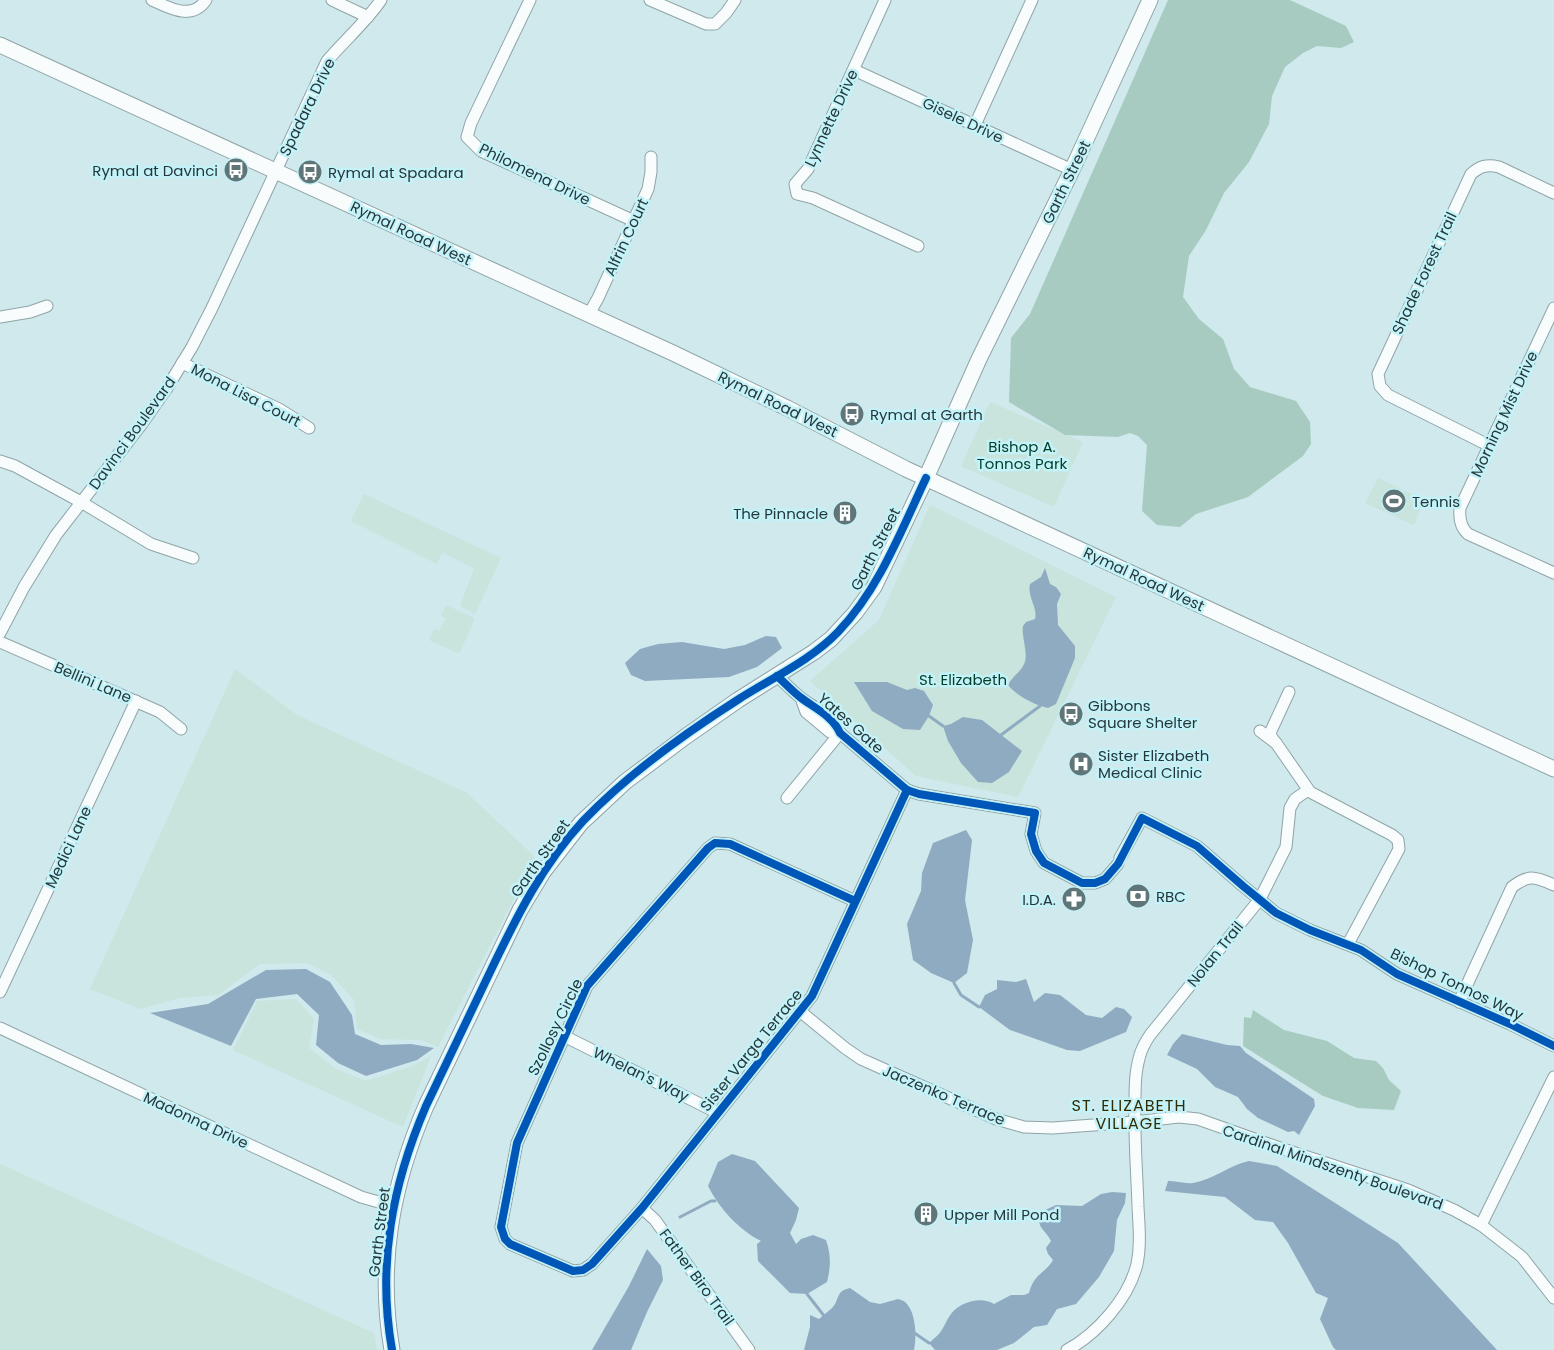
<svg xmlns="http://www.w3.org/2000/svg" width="1554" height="1350" viewBox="0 0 1554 1350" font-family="Poppins,sans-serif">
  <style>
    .green { fill: #c8e4dd }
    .forest { fill: #a7cbc1 }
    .water { fill: #8fabc2 }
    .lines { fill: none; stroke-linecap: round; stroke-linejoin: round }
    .stream { stroke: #8fabc2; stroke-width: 3 }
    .street-casing { stroke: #90a4a7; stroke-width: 13 }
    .secondary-casing { stroke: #90a4a7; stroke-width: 17 }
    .street { stroke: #f8fcfc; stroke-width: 11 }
    .secondary { stroke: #f8fcfc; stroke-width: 15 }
    .cycleway-casing { stroke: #c3f2f8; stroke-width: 11 }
    .cycleway { stroke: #0057b8; stroke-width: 8 }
    .labels { text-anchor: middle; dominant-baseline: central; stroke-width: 5; stroke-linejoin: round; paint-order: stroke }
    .street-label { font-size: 15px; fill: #25373a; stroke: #c3f2f8 }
    .poi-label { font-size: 15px; fill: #25373a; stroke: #c3f2f8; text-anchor: start }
    .park-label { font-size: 15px; fill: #003f2a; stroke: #c3f2f8 }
    .neighbourhood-label { font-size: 16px; letter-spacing: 1px; fill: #332c00; stroke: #c3f2f8 }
  </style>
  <rect width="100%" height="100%" fill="#cfe9ec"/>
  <g class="green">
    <polygon points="990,402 1083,442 1054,507 961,466"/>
    <polygon points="1378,478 1424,500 1414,525 1365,503"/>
    <polygon points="364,494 501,558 475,614 460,606 474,569 442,552 437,564 351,521"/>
    <polygon points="930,505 1116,597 1018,797 916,776 810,681 879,620"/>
    <polygon points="446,605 474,618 474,621 460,652 457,653 429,640 434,629 439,631 446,618 441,616"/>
    <polygon points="235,669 297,715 467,793 535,857 438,1047 421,1040 380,1039 357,1029 354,1000 331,975 308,963 260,964 218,995 180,998 140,1009 90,989"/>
    <polygon points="296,999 314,1019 309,1048 336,1069 366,1081 412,1066 431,1056 403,1127 233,1050 257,1001"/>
    <polygon points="0,1164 374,1333 377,1350 0,1350"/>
  </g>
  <g class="forest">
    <polygon points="1168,0 1290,0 1346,26 1354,42 1341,48 1317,46 1303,53 1285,67 1272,96 1269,124 1249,162 1224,193 1206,230 1189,256 1183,297 1199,319 1223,339 1234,369 1250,387 1296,401 1310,422 1311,444 1303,456 1248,497 1196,514 1180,527 1157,525 1142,511 1147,445 1138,436 1130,433 1118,437 1065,435 1009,402 1011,338 1030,314"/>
    <polygon points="1253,1010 1284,1030 1327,1041 1354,1058 1376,1061 1383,1068 1389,1080 1401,1091 1394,1110 1358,1108 1323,1096 1243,1046 1244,1017 1251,1018"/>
  </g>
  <g class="water">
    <path d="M1045,568L1050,584L1056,587L1061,594L1057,604L1058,625L1075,646V658L1056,704L1048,708C1035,705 1017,696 1008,685C1012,677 1020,672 1023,666C1030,655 1021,638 1023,626L1026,622L1035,619C1038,607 1027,597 1030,584L1041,577Z"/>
    <polygon points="766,636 776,637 782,648 757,667 729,677 645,681 631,675 625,663 640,649 658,644 682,642 724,649 745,645"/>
    <polygon points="854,682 887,682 907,690 915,688 924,691 933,705 929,716 920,730 903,729 872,711"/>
    <polygon points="963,717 982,720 1022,751 1009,772 992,783 978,782 961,763 948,741 943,726 951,724"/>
    <polygon points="966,830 972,840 965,900 973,940 967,973 954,983 931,973 913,960 907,924 921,891 922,873 933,843"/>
    <polygon points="306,969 330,982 352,1015 355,1034 381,1045 411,1044 434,1048 417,1060 366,1076 338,1063 316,1045 319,1015 297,994 256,999 231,1046 150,1013 208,1004 266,970"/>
    <polygon points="1026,979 1034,1002 1045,993 1060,995 1086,1015 1102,1018 1116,1007 1124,1009 1132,1017 1126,1032 1080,1051 1067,1050 1010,1030 979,1007 985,995 997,989 997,980 1016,982"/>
    <polygon points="1182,1034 1227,1045 1240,1046 1246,1053 1314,1099 1315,1106 1299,1135 1294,1131 1288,1132 1258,1118 1247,1109 1238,1097 1215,1087 1197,1069 1167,1055 1173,1044"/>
    <path d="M732,1154L755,1161L799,1208L796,1220L790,1233L796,1244L801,1239L813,1235L826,1240C831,1255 831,1266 827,1282L807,1294L790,1293L758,1261L757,1244L761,1241C739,1230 719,1208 708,1186L718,1162Z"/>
    <path d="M1249,1161L1277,1166L1398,1243L1497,1350H1336L1333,1347L1320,1319L1328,1298L1316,1293L1288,1243L1273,1222L1255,1220L1225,1197L1165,1191L1168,1181C1176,1181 1185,1184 1193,1183C1213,1180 1229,1165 1249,1161Z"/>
    <path d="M1112,1192L1126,1193L1125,1203L1117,1220L1114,1251L1099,1277L1076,1304L1057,1309L1047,1325L1034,1327L1014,1343L997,1350H935L929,1343C932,1340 935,1338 938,1335C944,1329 946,1320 951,1314C960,1302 981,1296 994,1304L1011,1295H1024L1029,1293C1034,1273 1046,1273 1053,1260L1048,1254L1046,1248L1051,1241C1045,1228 1035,1229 1041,1212L1056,1205L1082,1206L1101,1194Z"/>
    <polygon points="647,1249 661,1266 663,1280 647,1312 631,1350 592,1350 629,1286"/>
    <path d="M850,1288L870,1302L880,1304L898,1299C900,1300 903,1300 905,1302C916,1311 917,1338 914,1350H804L810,1327V1315L819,1319C823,1315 828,1312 832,1308C840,1300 835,1291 850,1288Z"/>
  </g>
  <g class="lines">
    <g class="stream">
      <polyline points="929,716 943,726"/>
      <polyline points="1001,735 1040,706"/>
      <polyline points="954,983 961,995 979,1007"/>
      <polyline points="680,1217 711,1201 715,1201"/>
      <polyline points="807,1294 825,1317"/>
      <polyline points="913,1332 929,1343"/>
    </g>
    <defs>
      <g id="street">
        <path d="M152,0C169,8 192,21 206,0"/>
        <polyline points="332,0 368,17"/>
        <polyline points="530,0 471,123 467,137 481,151 634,221"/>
        <polyline points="650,0 706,24 715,24 726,13 735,0"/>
        <polyline points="885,0 808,169 795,184 797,194 813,198 918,246"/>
        <polyline points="854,70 1072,170"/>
        <polyline points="975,125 1032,0"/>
        <path d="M1554,308L1460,508C1459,518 1460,527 1468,534L1554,573"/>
        <polyline points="589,314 598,298 648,189 651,172 651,157"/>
        <polyline points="0,317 30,312 47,306"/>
        <polyline points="182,363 279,409 309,428"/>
        <path d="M1488,445L1388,395L1380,386L1378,374L1471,174C1480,166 1487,164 1499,167L1554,193"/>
        <polyline points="0,461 15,466 81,502 151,544 193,558"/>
        <path d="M0,633L24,587L56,535L141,425L167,388L192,347L212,308L327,61C345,40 366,22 381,0"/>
        <polyline points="0,642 160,712 181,729"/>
        <path d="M777,676C785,683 792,691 800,697C814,708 833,716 840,733L907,790L919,794L1035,813L1031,834L1036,851L1044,863L1082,883H1095L1105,879L1118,864"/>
        <polyline points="801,698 806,712 830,732 840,733"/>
        <polyline points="1260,731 1276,743 1310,792 1392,835 1398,840 1399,849 1348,944"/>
        <polyline points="1275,742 1270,735 1271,731 1289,692"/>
        <polyline points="787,798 840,733"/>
        <polyline points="1120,858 1142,818 1197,846 1243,886 1276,913 1310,930 1361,950 1397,974 1510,1024 1554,1046"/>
        <polyline points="855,901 730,844 715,843 708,848 587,986 517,1143 501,1227 505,1239 510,1244 573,1271 583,1270 592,1264 642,1208 812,996 907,790"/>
        <polyline points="0,992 136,701"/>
        <path d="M1459,1002L1512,887C1529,874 1535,877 1554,885"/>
        <polyline points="801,1012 845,1048 861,1059 996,1119 1024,1127 1053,1128 1134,1122 1179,1117 1198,1119 1277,1147 1408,1190 1454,1210 1481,1225 1522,1257 1554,1298"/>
        <polyline points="0,1028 361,1197 393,1206"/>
        <polyline points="564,1036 718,1113"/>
        <polyline points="642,1208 655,1220 749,1350"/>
        <polyline points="1481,1225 1554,1077"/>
        <path d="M1067,1350C1097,1334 1129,1298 1137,1264C1141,1245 1139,1226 1138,1207C1137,1173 1134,1139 1135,1104C1135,1088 1135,1071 1140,1055C1142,1048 1146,1041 1150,1035L1260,899L1286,847L1290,808L1295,799L1308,790"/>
      </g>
      <g id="secondary">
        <polyline points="0,45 673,353 787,408 906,469 1554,769"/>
        <path d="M392,1350C377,1264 392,1185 426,1106L520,910L543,872L581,823L625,782L685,737L738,700L814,652L831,639L855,613L874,587L926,478L979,359L1072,170L1150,0"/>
      </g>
    </defs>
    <use href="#street" class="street-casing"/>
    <use href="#secondary" class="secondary-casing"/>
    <use href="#street" class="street"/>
    <use href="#secondary" class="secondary"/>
    <defs>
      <g id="cycleway">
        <path d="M777,676C785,683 792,691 800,697C814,708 833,716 840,733L907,790L919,794L1035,813L1031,834L1036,851L1044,863L1082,883H1095L1105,879L1118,864L1142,818L1197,846L1243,886L1276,913L1310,930L1361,950L1397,974L1510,1024L1554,1046"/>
        <polyline points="855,901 730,844 715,843 708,848 587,986 517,1143 501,1227 505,1239 510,1244 573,1271 583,1270 592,1264 642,1208 812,996 907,790"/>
        <path d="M392,1350C377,1264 392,1185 426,1106C448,1060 470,1014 492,968C517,916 543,864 583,821C626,776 687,732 739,699C772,678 811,660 838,632C879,589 901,531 926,478"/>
      </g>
    </defs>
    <use href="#cycleway" class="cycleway-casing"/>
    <use href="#cycleway" class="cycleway"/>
  </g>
  <defs>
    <symbol id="bus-disc" viewBox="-11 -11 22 22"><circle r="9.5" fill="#607578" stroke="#c3f2f8"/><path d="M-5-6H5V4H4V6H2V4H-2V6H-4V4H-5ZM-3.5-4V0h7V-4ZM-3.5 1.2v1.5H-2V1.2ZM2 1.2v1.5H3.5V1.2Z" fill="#fff"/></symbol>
    <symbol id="stadium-disc" viewBox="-11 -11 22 22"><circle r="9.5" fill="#607578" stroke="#c3f2f8"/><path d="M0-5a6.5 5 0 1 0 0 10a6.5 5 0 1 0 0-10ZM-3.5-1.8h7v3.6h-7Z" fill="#fff"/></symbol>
    <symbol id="building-disc" viewBox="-11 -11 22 22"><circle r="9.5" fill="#607578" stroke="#c3f2f8"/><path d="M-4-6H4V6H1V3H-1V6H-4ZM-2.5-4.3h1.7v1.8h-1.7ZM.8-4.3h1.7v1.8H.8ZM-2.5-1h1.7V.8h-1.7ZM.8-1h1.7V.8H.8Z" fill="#fff"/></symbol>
    <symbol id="hospital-disc" viewBox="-11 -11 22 22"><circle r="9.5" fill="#607578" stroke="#c3f2f8"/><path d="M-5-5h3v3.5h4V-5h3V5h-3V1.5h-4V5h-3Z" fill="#fff"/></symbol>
    <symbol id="bank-disc" viewBox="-11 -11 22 22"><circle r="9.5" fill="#607578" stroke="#c3f2f8"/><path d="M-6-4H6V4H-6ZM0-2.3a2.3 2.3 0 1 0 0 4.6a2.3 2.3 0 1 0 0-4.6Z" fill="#fff"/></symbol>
    <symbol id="pharmacy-disc" viewBox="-11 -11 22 22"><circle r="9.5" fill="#607578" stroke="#c3f2f8"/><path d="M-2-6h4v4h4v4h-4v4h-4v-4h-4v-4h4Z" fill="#fff"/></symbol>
  </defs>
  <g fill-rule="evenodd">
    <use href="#bus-disc" x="222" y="156" width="28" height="28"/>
    <use href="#bus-disc" x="296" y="158" width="28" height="28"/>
    <use href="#bus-disc" x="838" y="400" width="28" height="28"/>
    <use href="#stadium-disc" x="1380" y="487" width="28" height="28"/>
    <use href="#building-disc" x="831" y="499" width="28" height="28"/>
    <use href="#bus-disc" x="1057" y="700" width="28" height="28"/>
    <use href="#hospital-disc" x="1067" y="750" width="28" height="28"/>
    <use href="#bank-disc" x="1124" y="882" width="28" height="28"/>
    <use href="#pharmacy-disc" x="1060" y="885" width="28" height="28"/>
    <use href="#building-disc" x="912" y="1200" width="28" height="28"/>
  </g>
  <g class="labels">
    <g class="street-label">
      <text transform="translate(307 107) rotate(-64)">Spadara Drive</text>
      <text transform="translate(831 118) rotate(-65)">Lynnette Drive</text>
      <text transform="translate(963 120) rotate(25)">Gisele Drive</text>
      <text transform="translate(535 174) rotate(26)">Philomena Drive</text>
      <text transform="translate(1066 182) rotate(-64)">Garth Street</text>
      <text transform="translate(411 233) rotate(25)">Rymal Road West</text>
      <text transform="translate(626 237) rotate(-65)">Alfrin Court</text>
      <text transform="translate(1424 273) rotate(-65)">Shade Forest Trail</text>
      <text transform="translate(246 395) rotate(27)">Mona Lisa Court</text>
      <text transform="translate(778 404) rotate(26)">Rymal Road West</text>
      <text transform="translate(1504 414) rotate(-65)">Morning Mist Drive</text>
      <text transform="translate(132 433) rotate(-54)">Davinci Boulevard</text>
      <text transform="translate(875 549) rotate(-63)">Garth Street</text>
      <text transform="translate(1144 579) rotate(25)">Rymal Road West</text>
      <text transform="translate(93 682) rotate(23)">Bellini Lane</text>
      <text transform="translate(851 723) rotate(42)">Yates Gate</text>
      <text transform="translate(68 847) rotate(-65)">Medici Lane</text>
      <text transform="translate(540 858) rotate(-55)">Garth Street</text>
      <text transform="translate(1215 954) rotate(-51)">Nolan Trail</text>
      <text transform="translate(1457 984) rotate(26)">Bishop Tonnos Way</text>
      <text transform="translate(555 1027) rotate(-64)">Szollosy Circle</text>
      <text transform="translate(751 1050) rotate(-51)">Sister Varga Terrace</text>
      <text transform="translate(641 1074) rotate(26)">Whelan's Way</text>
      <text transform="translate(944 1095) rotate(23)">Jaczenko Terrace</text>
      <text transform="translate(196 1120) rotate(25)">Madonna Drive</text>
      <text transform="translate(1333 1167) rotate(19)">Cardinal Mindszenty Boulevard</text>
      <text transform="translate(379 1232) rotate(-83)">Garth Street</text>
      <text transform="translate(697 1277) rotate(54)">Father Biro Trail</text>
    </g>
    <g class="poi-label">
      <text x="218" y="170" text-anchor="end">Rymal at Davinci</text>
      <text x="328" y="172">Rymal at Spadara</text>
      <text x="870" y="414">Rymal at Garth</text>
      <text x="1412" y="501">Tennis</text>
      <text x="828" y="513" text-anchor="end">The Pinnacle</text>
      <text x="1088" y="705">Gibbons<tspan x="1088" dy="17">Square Shelter</tspan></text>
      <text x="1098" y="755">Sister Elizabeth<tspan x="1098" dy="17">Medical Clinic</tspan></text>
      <text x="1156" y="896">RBC</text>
      <text x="1056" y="899" text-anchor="end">I.D.A.</text>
      <text x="944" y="1214">Upper Mill Pond</text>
    </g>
    <g class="park-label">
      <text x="1022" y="446">Bishop A.<tspan x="1022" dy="17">Tonnos Park</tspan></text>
      <text x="963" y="679">St. Elizabeth</text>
    </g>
    <g class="neighbourhood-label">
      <text x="1129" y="1105">ST. ELIZABETH<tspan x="1129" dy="18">VILLAGE</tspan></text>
    </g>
  </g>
</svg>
